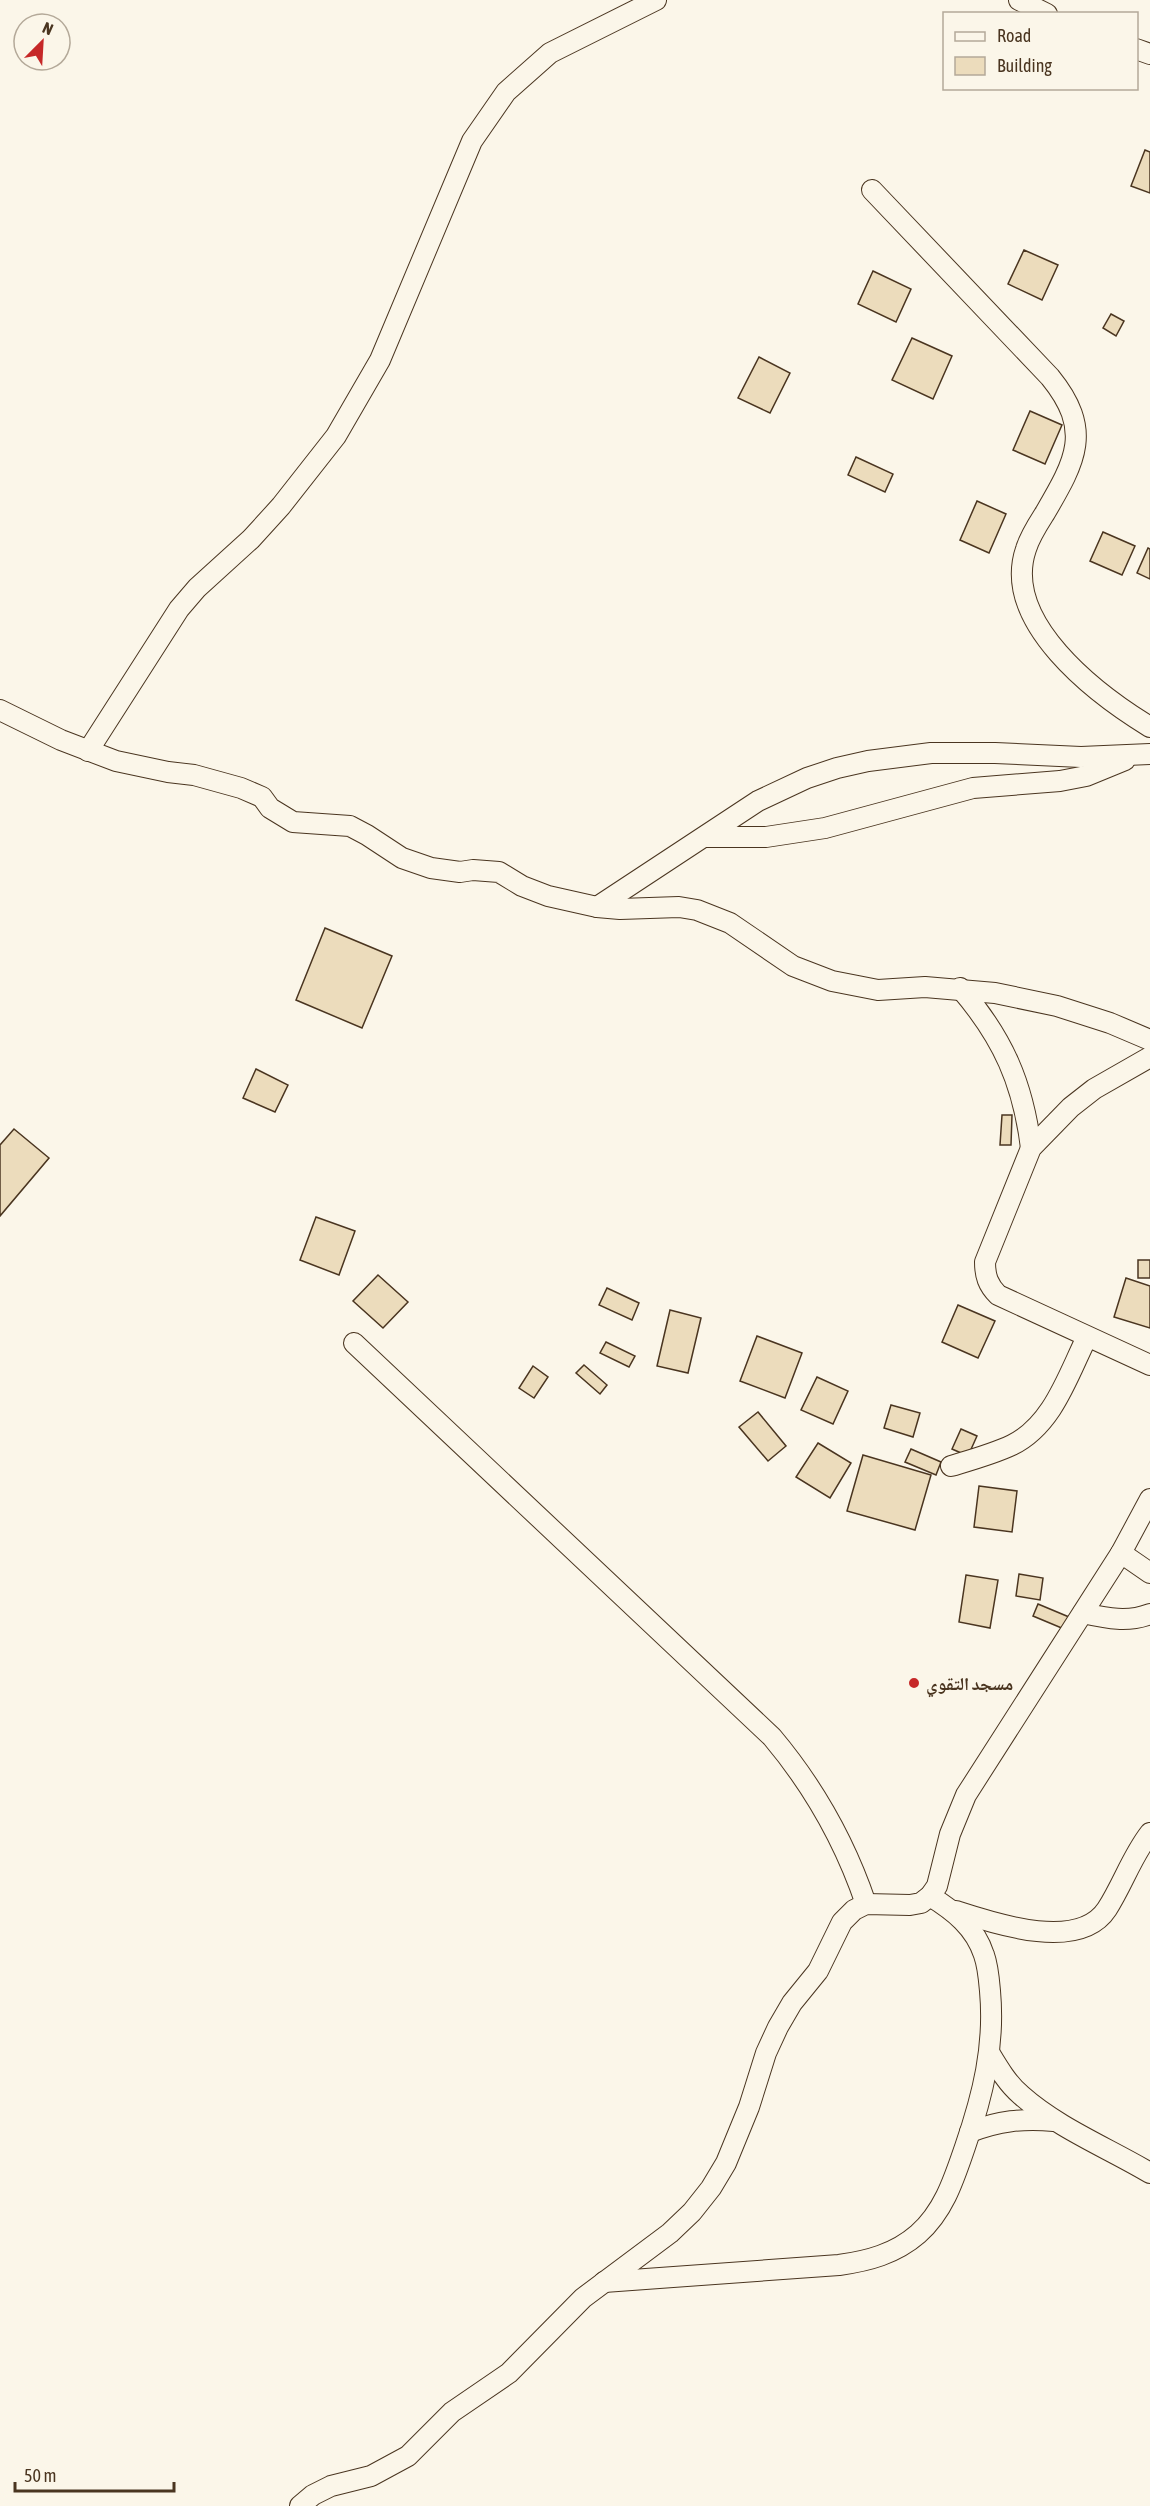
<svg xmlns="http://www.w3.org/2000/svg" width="1150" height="2506" viewBox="0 0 1150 2506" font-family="'Asap Condensed','Noto Naskh Arabic',sans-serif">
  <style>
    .building { fill: #ecdcbc; stroke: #4a3520; stroke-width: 1.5 }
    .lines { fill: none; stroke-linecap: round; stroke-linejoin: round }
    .minor-casing { stroke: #4a3520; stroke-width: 22 }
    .minor { stroke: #fbf6e9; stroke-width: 20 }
    .poi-dot { fill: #c62828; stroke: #fbf6e9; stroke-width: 2 }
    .labels { text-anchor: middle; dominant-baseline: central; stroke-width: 4.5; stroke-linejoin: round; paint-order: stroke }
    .poi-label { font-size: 18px; font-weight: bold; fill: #4a3520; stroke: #fbf6e9; text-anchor: start }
  </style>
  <rect width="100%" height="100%" fill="#fbf6e9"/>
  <g class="building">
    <polygon points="1145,150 1150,152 1150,193 1131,186"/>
    <polygon points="1024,250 1058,265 1042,300 1008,284"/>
    <polygon points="873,271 911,289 896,322 858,304"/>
    <polygon points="1111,314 1124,321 1116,336 1103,328"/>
    <polygon points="912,338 952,356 933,399 892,380"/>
    <polygon points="759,357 790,373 770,413 738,398"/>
    <polygon points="1030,411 1062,425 1045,464 1013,450"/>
    <polygon points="856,457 893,474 885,492 848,475"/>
    <polygon points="977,501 1006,514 989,553 960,540"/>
    <polygon points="1103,532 1135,546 1122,575 1090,561"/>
    <polygon points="1148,548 1150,549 1150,579 1137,573"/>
    <polygon points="325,928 392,956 362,1028 296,1000"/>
    <polygon points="256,1069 288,1085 275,1112 243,1098"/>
    <polygon points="1002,1115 1012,1115 1011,1145 1000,1145"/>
    <polygon points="14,1129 49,1158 0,1216 0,1145"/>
    <polygon points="316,1217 355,1231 339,1275 300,1260"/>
    <rect x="1138" y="1260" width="12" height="18"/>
    <polygon points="378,1275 408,1302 383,1328 353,1301"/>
    <polygon points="1126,1278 1150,1286 1150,1328 1114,1317"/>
    <polygon points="607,1288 639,1303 632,1320 599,1305"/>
    <polygon points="958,1305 995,1321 978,1358 942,1342"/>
    <polygon points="670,1310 701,1318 688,1373 657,1366"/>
    <polygon points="757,1336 802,1353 785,1398 740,1381"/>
    <polygon points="606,1342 635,1356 629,1367 600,1353"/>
    <polygon points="584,1365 607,1385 600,1394 576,1373"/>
    <polygon points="533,1366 548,1377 534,1398 519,1388"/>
    <polygon points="817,1377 848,1391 833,1424 801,1410"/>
    <polygon points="891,1405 920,1413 913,1437 884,1428"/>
    <polygon points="758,1412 786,1446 768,1461 739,1427"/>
    <polygon points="961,1429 977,1436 968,1456 952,1449"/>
    <polygon points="818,1443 851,1463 830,1498 796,1477"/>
    <polygon points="911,1449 941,1462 936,1475 905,1462"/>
    <polygon points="863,1455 931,1475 915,1530 847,1511"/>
    <polygon points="979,1486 1017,1491 1012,1532 974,1527"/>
    <polygon points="1019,1574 1043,1578 1040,1600 1016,1596"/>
    <polygon points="966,1575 998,1580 990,1628 959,1622"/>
    <polygon points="1038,1604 1069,1617 1064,1629 1033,1616"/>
  </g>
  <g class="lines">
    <defs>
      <g id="minor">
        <polyline points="1019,0 1047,14"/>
        <polyline points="1136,49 1150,54"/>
        <path d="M872,190L1050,377C1093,430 1076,460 1045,513C1038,524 1030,536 1026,549C1001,622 1096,694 1150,727"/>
        <polyline points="0,710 61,740 116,761 168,772 194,775 241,788 262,797 270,808 293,822 350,826 367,835 402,858 431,868 460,872 473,870 499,872 522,886 548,896 597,907 620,909 679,907 697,910 730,923 793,966 832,981 878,990 925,987 995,993 1057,1006 1110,1023 1150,1040"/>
        <polyline points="88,751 179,609 197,588 251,539 281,506 336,436 380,360 472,141 506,92 550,53 656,0"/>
        <polyline points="706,837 766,837 825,828 973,788 1060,781 1086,776 1125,760"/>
        <polyline points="597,907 758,801 807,778 837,768 868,761 931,753 995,753 1081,757 1150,754"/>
        <path d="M960,988C1003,1038 1023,1083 1031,1148"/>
        <path d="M1150,1057L1094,1089L1071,1107L1031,1148L985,1262C985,1276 988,1285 998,1295L1150,1365"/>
        <path d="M354,1343L772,1737C814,1787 845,1842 866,1904"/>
        <path d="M951,1466C971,1460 993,1454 1012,1445C1053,1425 1068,1375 1087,1337"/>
        <polyline points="1121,1553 1150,1573"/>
        <path d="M1083,1613C1106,1618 1127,1623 1150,1614"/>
        <path d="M956,1911C996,1924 1079,1952 1107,1909C1123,1884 1132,1856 1150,1833"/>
        <path d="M990,2054C999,2069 1008,2084 1021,2095C1058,2128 1108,2148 1150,2173"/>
        <path d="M970,2132C998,2121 1023,2118 1054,2121"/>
        <path d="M604,2282L839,2265C868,2261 895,2254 918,2234C944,2211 954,2179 965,2147C983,2095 995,2046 990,1991C989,1979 988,1966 984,1955C975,1927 954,1911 930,1896"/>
        <polyline points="300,2506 313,2495 331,2486 371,2476 408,2456 452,2412 509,2373 583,2298 670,2233 692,2212 711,2188 726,2163 749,2107 766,2053 778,2027 792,2003 818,1971 842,1922 854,1910 866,1904 910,1905 921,1903 930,1896 937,1886 950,1834 966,1795 1121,1553 1150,1499"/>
      </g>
    </defs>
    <use href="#minor" class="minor-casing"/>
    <use href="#minor" class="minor"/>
  </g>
  <circle class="poi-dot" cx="914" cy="1683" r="6"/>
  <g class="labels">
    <g class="poi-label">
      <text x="926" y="1683">مسجد التقوي</text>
    </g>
  </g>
  <rect x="943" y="12" width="195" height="78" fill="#fbf6e9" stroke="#b4a999" stroke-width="1.5"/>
  <rect x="955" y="32" width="30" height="9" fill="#fbf6e9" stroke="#b4a999" stroke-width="1.5"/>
  <text x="997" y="42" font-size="18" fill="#4a3520">Road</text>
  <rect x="955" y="57" width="30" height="18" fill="#ecdcbc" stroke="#b4a999" stroke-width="1.5"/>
  <text x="997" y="72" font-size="18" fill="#4a3520">Building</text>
  <g transform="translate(42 42) rotate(24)"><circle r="28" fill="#fbf6e9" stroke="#b4a999" stroke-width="1.5"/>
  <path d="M0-4.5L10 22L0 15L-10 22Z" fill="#c62828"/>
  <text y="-9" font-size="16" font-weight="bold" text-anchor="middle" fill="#4a3520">N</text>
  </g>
  <path d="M15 2482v9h159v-9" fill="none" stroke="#4a3520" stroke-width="3"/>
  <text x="24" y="2482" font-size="18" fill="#4a3520" stroke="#fbf6e9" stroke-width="4.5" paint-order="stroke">50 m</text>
</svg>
